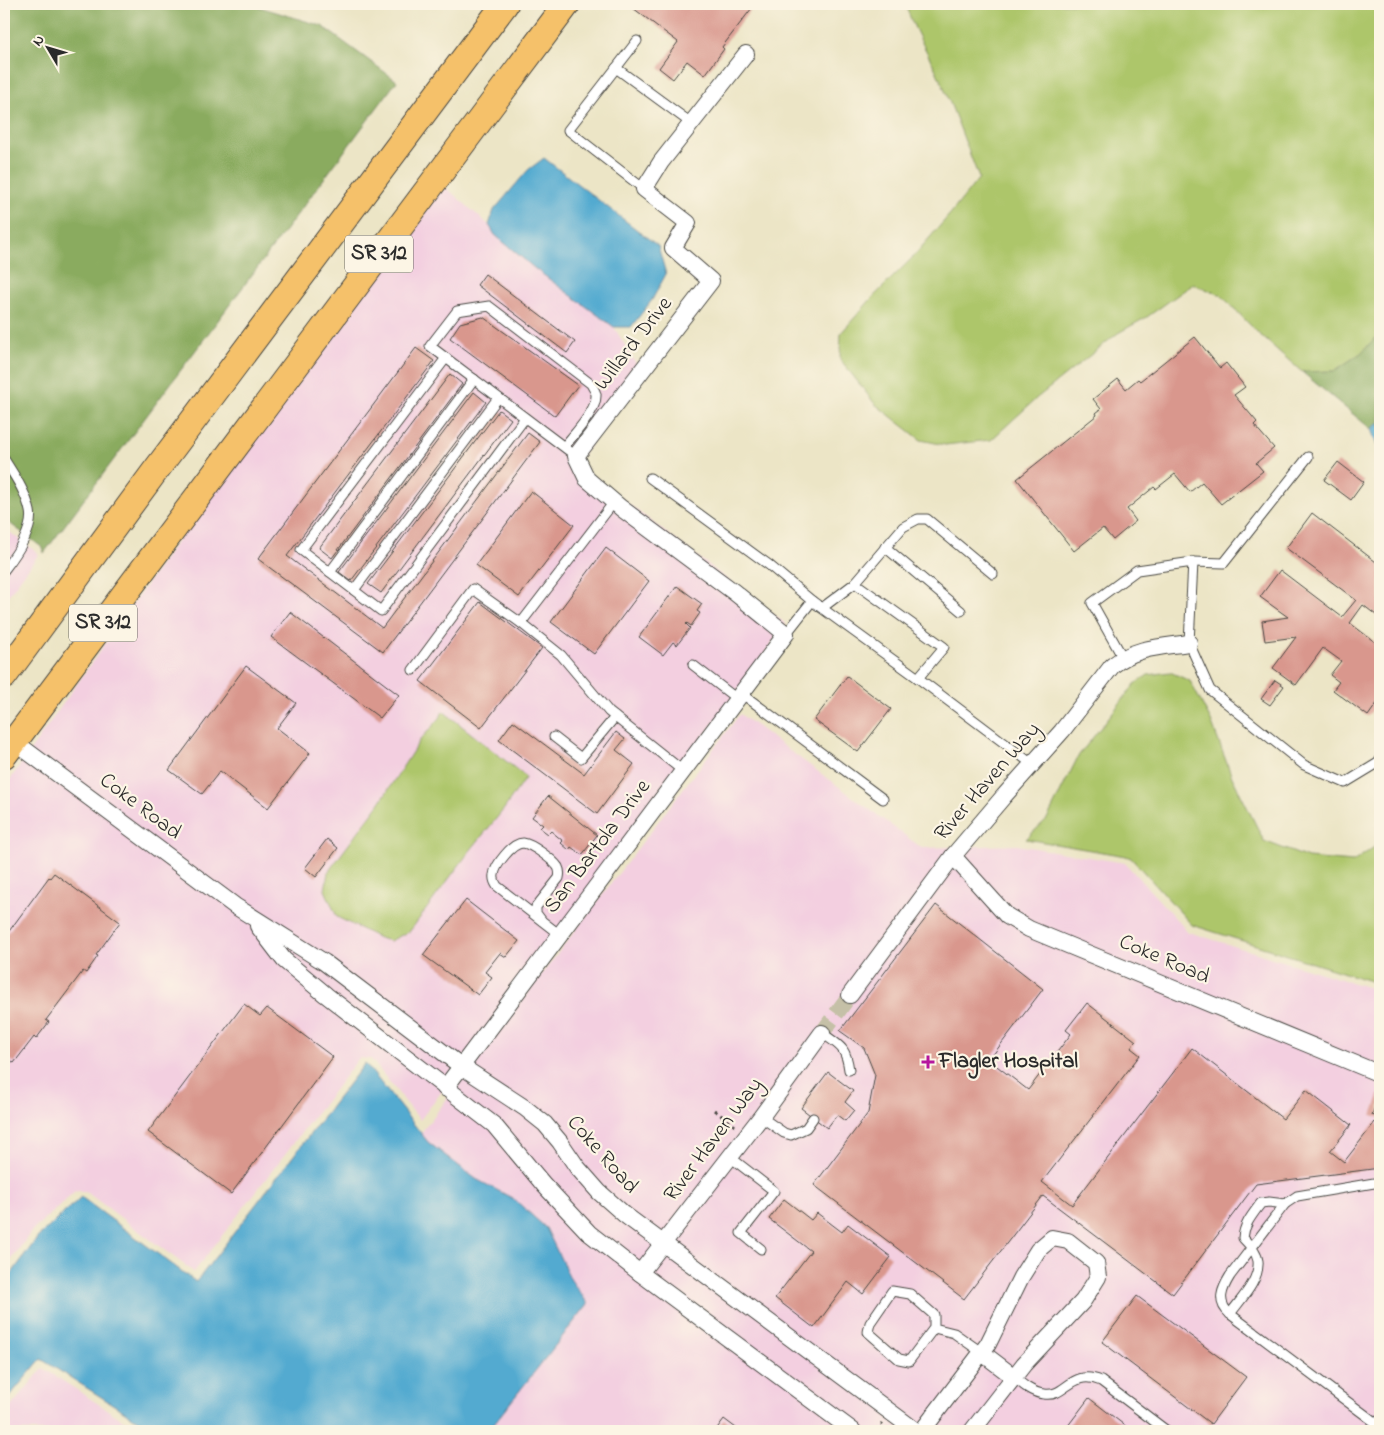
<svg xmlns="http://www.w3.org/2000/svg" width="1384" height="1435" viewBox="0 0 1384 1435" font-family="'Indie Flower',sans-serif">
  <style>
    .built { fill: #f3cfe0; fill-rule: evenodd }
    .green { fill: #adc66b; stroke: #6c784b }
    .forest { fill: #8aab5f; stroke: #5a6b45 }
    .water { fill: #53aad0; stroke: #3f6a7e }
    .building { fill: #d9978d }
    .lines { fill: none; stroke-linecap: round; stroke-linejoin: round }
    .street-tunnel { stroke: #c5c0a7; stroke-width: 16; stroke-dasharray: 16 8; stroke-linecap: butt }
    .lane-casing { stroke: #484742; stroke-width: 11 }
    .street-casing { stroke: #484742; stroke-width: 18 }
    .primary-casing { stroke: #484742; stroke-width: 28 }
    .path { stroke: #484742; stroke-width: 3; stroke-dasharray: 4 4; stroke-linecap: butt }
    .lane { stroke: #fff; stroke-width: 9 }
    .street { stroke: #fff; stroke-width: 16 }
    .primary { stroke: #f5c16b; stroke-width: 26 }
    .poi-dot { fill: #b5179e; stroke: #fcf5e5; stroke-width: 2 }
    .labels { text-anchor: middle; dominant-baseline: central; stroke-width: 4.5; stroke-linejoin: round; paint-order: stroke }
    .shield { fill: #fcf5e5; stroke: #6a6863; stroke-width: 1 }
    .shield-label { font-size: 21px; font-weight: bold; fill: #2b2b2b }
    .street-label { font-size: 22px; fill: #2b2b2b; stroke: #fcf5e5 }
    .poi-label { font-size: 22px; font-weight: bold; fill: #2b2b2b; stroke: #fcf5e5; text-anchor: start }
  </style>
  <rect width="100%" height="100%" fill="#fcf5e5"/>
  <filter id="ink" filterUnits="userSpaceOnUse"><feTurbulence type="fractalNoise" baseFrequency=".02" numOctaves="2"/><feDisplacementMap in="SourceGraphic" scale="10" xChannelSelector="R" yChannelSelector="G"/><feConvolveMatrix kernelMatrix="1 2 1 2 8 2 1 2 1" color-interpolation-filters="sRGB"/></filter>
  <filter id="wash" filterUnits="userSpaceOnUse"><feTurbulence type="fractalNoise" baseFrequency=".0096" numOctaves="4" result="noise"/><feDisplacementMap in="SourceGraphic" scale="20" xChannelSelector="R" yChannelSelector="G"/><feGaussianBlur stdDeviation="1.12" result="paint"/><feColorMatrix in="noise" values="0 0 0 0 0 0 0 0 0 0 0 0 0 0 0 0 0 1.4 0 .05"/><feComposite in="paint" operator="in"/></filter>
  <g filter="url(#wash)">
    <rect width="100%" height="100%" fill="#ece5c6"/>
    <g class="built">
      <path d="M444,186L489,225L495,235L614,327L642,374L576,464L786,624L495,1022L420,1120L371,1059L359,1058L194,1272L85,1191H75L31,1232L4,1270V788L191,521ZM440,717L526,777L504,809L469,852L379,804L420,740Z"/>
      <polygon points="4,528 39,554 4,601"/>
      <polygon points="740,714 922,848 1017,845 1125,863 1188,932 1380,991 1380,1431 488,1431 588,1304 571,1280 546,1228 514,1199 476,1179 428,1142 421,1133"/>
      <polygon points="43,1368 137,1429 141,1431 4,1431 4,1415"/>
    </g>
    <g class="green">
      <path d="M905,4H1380V333L1361,353L1334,371L1302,372L1258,333L1221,295L1193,284L1147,317L1118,333L1038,397L991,440L945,445L921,440L875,404L840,359L841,333L872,298L912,258L951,213L979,178C965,142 952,105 936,70C925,48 913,27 905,4Z"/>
      <polygon points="1170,672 1190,681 1211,721 1232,777 1264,841 1308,858 1353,862 1380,843 1380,984 1192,925 1131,858 1126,856 1026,839 1047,819 1079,755 1135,684 1148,675"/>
      <polygon points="443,711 526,777 504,809 469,852 410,931 390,941 379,938 337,917 325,890 328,872 379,804 420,740 440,718"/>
    </g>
    <g class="forest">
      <polygon points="4,4 250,4 322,26 397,81 44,553 43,548 4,519"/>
      <polygon points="1380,333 1380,422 1371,429 1302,372 1334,371 1361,353"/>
    </g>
    <g class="water">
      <polygon points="544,158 658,246 666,274 652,300 631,327 614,327 534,268 495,235 489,225 494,210 528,170"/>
      <polygon points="1380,422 1380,448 1377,446 1371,429"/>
      <polygon points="365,1063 428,1142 476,1179 514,1199 546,1228 571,1280 588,1304 488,1431 155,1431 41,1359 4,1403 4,1284 38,1237 81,1197 196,1282"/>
    </g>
    <g id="blocks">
      <g class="building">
        <polygon points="636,4 755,4 722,47 724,49 705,75 687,61 673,79 659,68 678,42 633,8"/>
        <polygon points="485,274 575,342 567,353 477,285"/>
        <polygon points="483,317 578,385 555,416 450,338 460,323"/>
        <polygon points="1195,337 1220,368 1226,363 1245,387 1234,395 1257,422 1254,425 1274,448 1256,463 1263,471 1221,504 1202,482 1190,492 1175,474 1156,489 1154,487 1127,509 1136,521 1113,540 1103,528 1074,551 1017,479 1097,415 1096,413 1101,409 1093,399 1118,379 1126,389 1138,379 1140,381"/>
        <polygon points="416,348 434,361 287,556 382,628 528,433 540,442 383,652 258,559"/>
        <polygon points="450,374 462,384 332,558 319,548"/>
        <polygon points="474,392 486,402 351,581 339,572"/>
        <polygon points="499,410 511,419 381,593 368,584"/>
        <polygon points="1338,462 1364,482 1351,500 1324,480"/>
        <polygon points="531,491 574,525 519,597 476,565"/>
        <polygon points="1312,513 1380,565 1380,618 1363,605 1350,623 1380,646 1380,699 1368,716 1333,690 1339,682 1330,675 1341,661 1323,648 1296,685 1273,668 1296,637 1265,641 1262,621 1288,617 1260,597 1280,570 1342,617 1356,600 1286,548"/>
        <polygon points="606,548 649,581 594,654 551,622"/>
        <polygon points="677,586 702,604 697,611 700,613 691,626 687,623 686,624 690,628 677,645 673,642 663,655 639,637"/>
        <polygon points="480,602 542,648 481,728 420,681"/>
        <polygon points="290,612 399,695 380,718 271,637"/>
        <polygon points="246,666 296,703 277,728 310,753 268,808 220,771 202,794 169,770"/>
        <polygon points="847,676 891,709 858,752 814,720"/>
        <polygon points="1275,680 1284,686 1270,705 1261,699"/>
        <polygon points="513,721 584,774 616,732 625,739 616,750 634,764 597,814 499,740"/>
        <polygon points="548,796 597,835 582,855 571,847 569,850 561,843 563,841 551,831 548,834 540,828 543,825 532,817"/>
        <polygon points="327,839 338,848 316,877 305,868"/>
        <polygon points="54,873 120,922 96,955 98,956 86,973 83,971 46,1020 49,1022 36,1039 34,1037 14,1063 4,1055 4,938 49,877 50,878"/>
        <polygon points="466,900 519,941 506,957 500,953 485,972 492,977 478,995 423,955"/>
        <polygon points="936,905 1043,989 989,1060 1028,1090 1071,1034 1066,1030 1087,1003 1136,1041 1131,1048 1140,1055 1042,1182 1072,1205 1192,1048 1283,1119 1306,1090 1351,1125 1330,1151 1344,1162 1375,1122 1380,1126 1380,1168 1256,1184 1173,1294 1043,1196 964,1299 814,1185 868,1113 875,1075 864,1048 840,1031"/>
        <polygon points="244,1004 260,1016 267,1008 333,1057 231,1194 148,1132"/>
        <polygon points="828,1072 853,1091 845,1102 854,1110 845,1121 837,1115 827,1128 801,1108"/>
        <polygon points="1380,1093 1380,1118 1372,1115"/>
        <polygon points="784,1199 811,1220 817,1213 842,1232 848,1224 891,1257 863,1294 848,1282 814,1328 775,1298 811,1251 769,1219"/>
        <polygon points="1137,1296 1246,1377 1211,1424 1102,1342"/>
        <polygon points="1089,1398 1132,1431 1064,1431"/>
        <polygon points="724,1419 740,1431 715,1431"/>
      </g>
    </g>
  </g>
  <g filter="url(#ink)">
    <use href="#blocks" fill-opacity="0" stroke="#484742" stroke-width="1"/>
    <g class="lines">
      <polyline class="street-tunnel" points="822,1033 850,995"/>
      <defs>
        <g id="lane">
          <polyline points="637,41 568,130 644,189"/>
          <polyline points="616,68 691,123"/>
          <polyline points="446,358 301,550 381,611 525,418"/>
          <path d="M564,447C573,435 597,411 596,395C596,392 593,388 591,384L489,306L457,311L430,346L576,456"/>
          <path d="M4,459C14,475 26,492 30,511C34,529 15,556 4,570"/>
          <polyline points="650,478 769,565 812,601 918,678 1032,764"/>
          <polyline points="885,547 961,611"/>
          <polyline points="1193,562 1224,563 1308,457"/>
          <polyline points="330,572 474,379"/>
          <polyline points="855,583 944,647 918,678"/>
          <polyline points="354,590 498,398"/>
          <polyline points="822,608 855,583 903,527 918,519 927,519 993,574"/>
          <polyline points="521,623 614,502"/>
          <polyline points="786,634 812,601"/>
          <polyline points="1123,658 1092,603 1137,570 1193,562 1189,643 1210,690 1304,765 1345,783 1378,763 1380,760"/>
          <polyline points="693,665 737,699"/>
          <polyline points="413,670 473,589 521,623 561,655 609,712 683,771"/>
          <polyline points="741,693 883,799"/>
          <polyline points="554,737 581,758 615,717"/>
          <path d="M542,921L536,913V907L559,878C560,874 560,871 558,867C553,860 532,844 523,843C512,843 495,865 494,875C493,880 495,883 497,886L560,935"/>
          <path d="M822,1033C840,1046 846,1047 849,1070"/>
          <polyline points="761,1117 784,1133 791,1135 806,1128 813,1118"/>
          <polyline points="730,1157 774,1191 741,1233 761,1249"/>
          <path d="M1380,1182L1297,1196L1285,1204L1230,1276C1222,1289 1216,1302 1230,1314L1380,1426"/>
          <path d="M1230,1314C1241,1299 1260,1280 1258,1261C1257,1253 1249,1244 1243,1238C1244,1224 1253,1214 1261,1203L1269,1202L1285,1204"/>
          <polyline points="934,1328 934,1315 910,1294 892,1291 870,1323 868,1332 899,1359 909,1361 934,1328 954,1333 981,1352"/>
          <path d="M1014,1377C1022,1384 1032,1393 1044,1394C1066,1398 1071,1368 1101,1381L1167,1431"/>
        </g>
        <g id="street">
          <polyline points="8,737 235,906 324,962 461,1066 525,1108 545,1124 560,1142 577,1167 599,1192 625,1215 916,1431"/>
          <polyline points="953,856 1007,916 1029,929 1380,1074"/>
          <polyline points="258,926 284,960 326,995 494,1125 544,1185 589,1233 640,1273 853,1431"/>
          <path d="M850,995L953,856L1004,796L1062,731L1112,666C1136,647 1160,647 1189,643"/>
          <polyline points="445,1088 786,634 734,592 621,508 587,479 576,456 711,281 673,248 688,223 644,189 661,162 746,54"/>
          <polyline points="640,1273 761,1117 822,1033"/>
          <polyline points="981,1352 1014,1377"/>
          <polyline points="922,1431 988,1344 1021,1277 1038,1250 1052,1238 1068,1241 1096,1263 1098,1277 1083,1301 1024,1364 972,1431"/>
        </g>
        <g id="primary">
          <polyline points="4,676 153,474 505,4"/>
          <polyline points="4,755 567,4"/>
        </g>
      </defs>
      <use href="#lane" class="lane-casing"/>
      <use href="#street" class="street-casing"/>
      <use href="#primary" class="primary-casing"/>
      <g class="path">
        <polyline points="714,1110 735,1126"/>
        <polyline points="876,1431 882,1424"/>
      </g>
      <use href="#lane" class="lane"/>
      <use href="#street" class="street"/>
      <use href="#primary" class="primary"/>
    </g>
  </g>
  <path class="poi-dot" d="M925.5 1054.5h5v5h5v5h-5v5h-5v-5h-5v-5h5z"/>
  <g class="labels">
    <g class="shield">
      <rect x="345" y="235.5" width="68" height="37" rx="4"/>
      <rect x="69" y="604.5" width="68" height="37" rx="4"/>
    </g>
    <g class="shield-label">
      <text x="379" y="254">SR 312</text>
      <text x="103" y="623">SR 312</text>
    </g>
    <g class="street-label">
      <text transform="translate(634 344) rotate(-52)">Willard Drive</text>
      <text transform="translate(988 782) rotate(-49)">River Haven Way</text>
      <text transform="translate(140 807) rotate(37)">Coke Road</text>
      <text transform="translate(598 847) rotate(-53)">San Bartola Drive</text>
      <text transform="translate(1164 960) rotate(23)">Coke Road</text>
      <text transform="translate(714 1140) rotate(-53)">River Haven Way</text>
      <text transform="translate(602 1155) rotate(49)">Coke Road</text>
    </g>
    <g class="poi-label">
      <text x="939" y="1062">Flagler Hospital</text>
    </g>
  </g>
  <rect width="1384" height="1435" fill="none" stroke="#fcf5e5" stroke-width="20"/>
  <g transform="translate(48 48) rotate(308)" stroke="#fcf5e5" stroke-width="4" paint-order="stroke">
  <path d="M0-4L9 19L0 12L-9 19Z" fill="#2b2b2b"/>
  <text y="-8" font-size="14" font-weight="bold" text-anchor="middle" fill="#2b2b2b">N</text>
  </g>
</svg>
